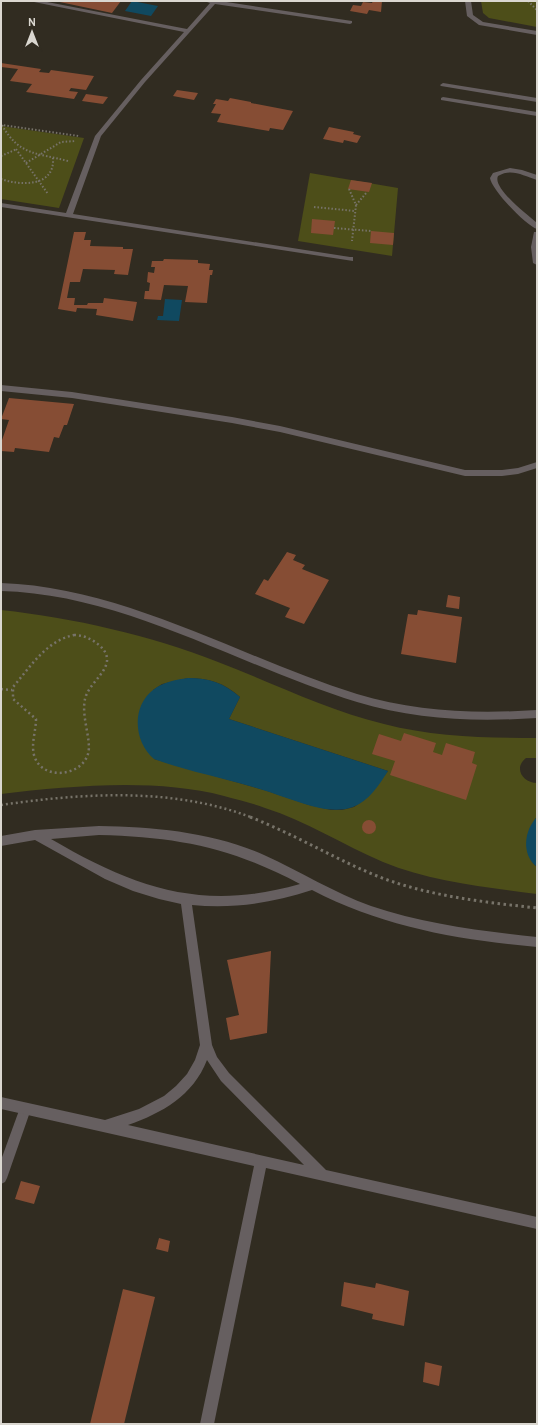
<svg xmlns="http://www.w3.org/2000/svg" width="538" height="1425" viewBox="0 0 538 1425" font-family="Overpass,sans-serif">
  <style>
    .green { fill: #4d4e19; fill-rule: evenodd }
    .water { fill: #104960 }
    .building { fill: #864d34 }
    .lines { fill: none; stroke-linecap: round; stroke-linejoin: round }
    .path-far2 { stroke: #777369; stroke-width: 2; stroke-dasharray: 1.5 2; stroke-linecap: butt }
    .path-far1 { stroke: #777369; stroke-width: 2.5; stroke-dasharray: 2 3; stroke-linecap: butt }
    .path { stroke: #777369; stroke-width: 3; stroke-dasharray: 2.5 3.5; stroke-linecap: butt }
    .service { fill: #665f60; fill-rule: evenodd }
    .minor { fill: #665f60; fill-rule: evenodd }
  </style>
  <rect width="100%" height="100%" fill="#312c21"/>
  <g class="green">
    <polygon points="481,1 537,1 537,27 489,18 483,13"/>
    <polygon points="1,126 84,138 59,208 1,199"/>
    <polygon points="310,173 398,188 392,256 298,241"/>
    <path d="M1,610C74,618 149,635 218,662C273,683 326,710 384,724C434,737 486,738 537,738V758H526C513,768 523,783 537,783V817L535,819C532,835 522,855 537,867V894C486,887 431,882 383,862C343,845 306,821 265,808C252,803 238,800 224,796C154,778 72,786 1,794ZM188,678C208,678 225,683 240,697L229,719L388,771L364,800L354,807L342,810H331L309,805L264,790L154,759L153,690L162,684Z"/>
  </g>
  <g class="water">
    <polygon points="132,1 158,6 151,16 125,11"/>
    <polygon points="165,299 182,300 179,321 157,320 158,316 163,316"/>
    <path d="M188,678C209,678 224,683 240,697L229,719L388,771C379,785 369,801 353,807C342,811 330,810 320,808C297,803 275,793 253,787C220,777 186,771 154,759C134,742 131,707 153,690C163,682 175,680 188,678Z"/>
    <path d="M537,817V867C521,855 524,830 537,817Z"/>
  </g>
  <g class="building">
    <polygon points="55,1 121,1 112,13"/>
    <polygon points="373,1 382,1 381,12 369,10 367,14 350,11 353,5 361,6 363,2 372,3"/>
    <polygon points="1,63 41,69 39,72 49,73 51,70 94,76 86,90 71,88 69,91 78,92 74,99 26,92 32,84 10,81 18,69 1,67"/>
    <polygon points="177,90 198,93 194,100 173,96"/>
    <polygon points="86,94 108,97 103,104 82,101"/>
    <polygon points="230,98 251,102 251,103 293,111 283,130 270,128 269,131 217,122 221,114 211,113 216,104 213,104 216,99 228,101"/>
    <polygon points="329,127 354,132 353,134 361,136 357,143 344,140 343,143 323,139"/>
    <polygon points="351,180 372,183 369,192 348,189"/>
    <polygon points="312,219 335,221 333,235 311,233"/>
    <polygon points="371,231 394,233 393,245 370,243"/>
    <polygon points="74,232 86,232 84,240 91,240 90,246 123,247 123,249 133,249 128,275 114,274 115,270 83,269 80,282 70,282 67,298 75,298 74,305 87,305 88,303 103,303 104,298 137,302 133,321 96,315 97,309 77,308 76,312 58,309"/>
    <polygon points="164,259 198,260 198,263 210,264 209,270 213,270 212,275 210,275 207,303 185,302 188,286 164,285 161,300 144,299 145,291 149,291 150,283 147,282 148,272 154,273 155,267 151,267 152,261 163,261"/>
    <polygon points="9,398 74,404 67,425 64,425 59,438 54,437 49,452 15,448 14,452 1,451 1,443 9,420 1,419"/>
    <polygon points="287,552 296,555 293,560 305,565 302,569 329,580 304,624 285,617 290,608 255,594 264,579 268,581"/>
    <polygon points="448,595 460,597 459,609 446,607"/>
    <polygon points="418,610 462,617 456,663 401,654 408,614 417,615"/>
    <polygon points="404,733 436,743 433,752 442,755 446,743 475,752 472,763 477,765 466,800 390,775 395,761 372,754 379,734 401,741"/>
    <circle cx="369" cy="827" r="7"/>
    <polygon points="271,951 267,1033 230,1040 226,1018 239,1015 227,960"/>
    <polygon points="21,1181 40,1186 34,1204 15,1199"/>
    <polygon points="159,1238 170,1241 168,1252 156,1249"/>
    <polygon points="344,1282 375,1288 376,1283 409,1291 404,1326 372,1319 373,1314 341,1306"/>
    <polygon points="123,1289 155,1297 124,1424 90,1424"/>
    <polygon points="425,1362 442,1366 439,1386 423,1382"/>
  </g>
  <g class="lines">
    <g class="path-far2">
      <polyline points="528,1 537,10"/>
      <polyline points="16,149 48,194"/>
      <polyline points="1,156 17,149"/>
      <path d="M68,161C38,153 19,156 2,125L79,136"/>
      <polyline points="26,163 61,142 76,141"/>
      <path d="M1,179C21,186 55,187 53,158"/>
      <polyline points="349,189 356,205 352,241"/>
      <polyline points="356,205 367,192"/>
      <polyline points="314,207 355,211"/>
      <polyline points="334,228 371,231"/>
    </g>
    <g class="path-far1">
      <path d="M74,635C83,635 92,639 99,645C122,665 89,680 85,699C81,717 92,741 88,754C81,777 41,781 34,755C31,743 36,731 36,719L13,699V687C31,666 46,641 74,635Z"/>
      <polyline points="1,689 12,690"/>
      <path d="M1,805C83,793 174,787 253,818"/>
    </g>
    <path class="path" d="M250,817C294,834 333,858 377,876C428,896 483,902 537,908"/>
    <polygon class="service" points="25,1103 29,1105 31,1109 7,1178 5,1182 1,1184 1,1160 21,1105"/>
    <g class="minor">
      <polygon points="29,1 42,1 187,29 210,3 204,1 220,1 352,21 352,23 350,24 215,4 145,82 101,136 73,214 350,257 353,257 353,261 1,207 1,203 66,213 95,136 141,80 184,32"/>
      <polygon points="465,1 471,1 473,15 483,22 537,31 537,35 479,25 467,16"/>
      <polygon points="443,83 537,98 537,102 441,86 440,85"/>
      <polygon points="443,97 537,112 537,116 441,100 441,98"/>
      <path d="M510,168L522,170L537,175V180C523,176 512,168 498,176C492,188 528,215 537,223V229C526,226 491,189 490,178L493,173Z"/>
      <polygon points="534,232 537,232 537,265 533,263 531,247"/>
      <polygon points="1,385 72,392 232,417 280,426 465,470 502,470 518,468 537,462 537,468 518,474 502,476 465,476 280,432 232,423 72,398 1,391"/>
      <path d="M1,583C125,587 241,658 357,694C416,712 477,714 537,710V718C476,722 416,720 357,702C241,667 125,594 1,591Z"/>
      <path d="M99,826C155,827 212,832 264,855C300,871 334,893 371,906C424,924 481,931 537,937V947C459,940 383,927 312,890C272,903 234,909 192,905L212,1045L217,1057L229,1073L326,1170L537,1217V1229L266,1168L214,1424H200L254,1166L1,1109V1097L105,1120L139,1109L164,1096L176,1086L187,1074L195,1060L200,1045L181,904L159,899L133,891L105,879L35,840L1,846V836L35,830ZM99,835C177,837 230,847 300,884C202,912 135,888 51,839ZM207,1060L221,1081L304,1165L128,1125C162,1113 193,1096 207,1060Z"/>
    </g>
  </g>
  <rect width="538" height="1425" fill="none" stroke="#dad7d0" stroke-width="4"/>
  <g transform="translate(32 32)" stroke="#312c21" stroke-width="3" paint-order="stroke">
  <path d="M0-3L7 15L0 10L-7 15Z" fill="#dad7d0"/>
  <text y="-6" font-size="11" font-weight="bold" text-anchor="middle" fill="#dad7d0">N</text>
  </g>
</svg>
